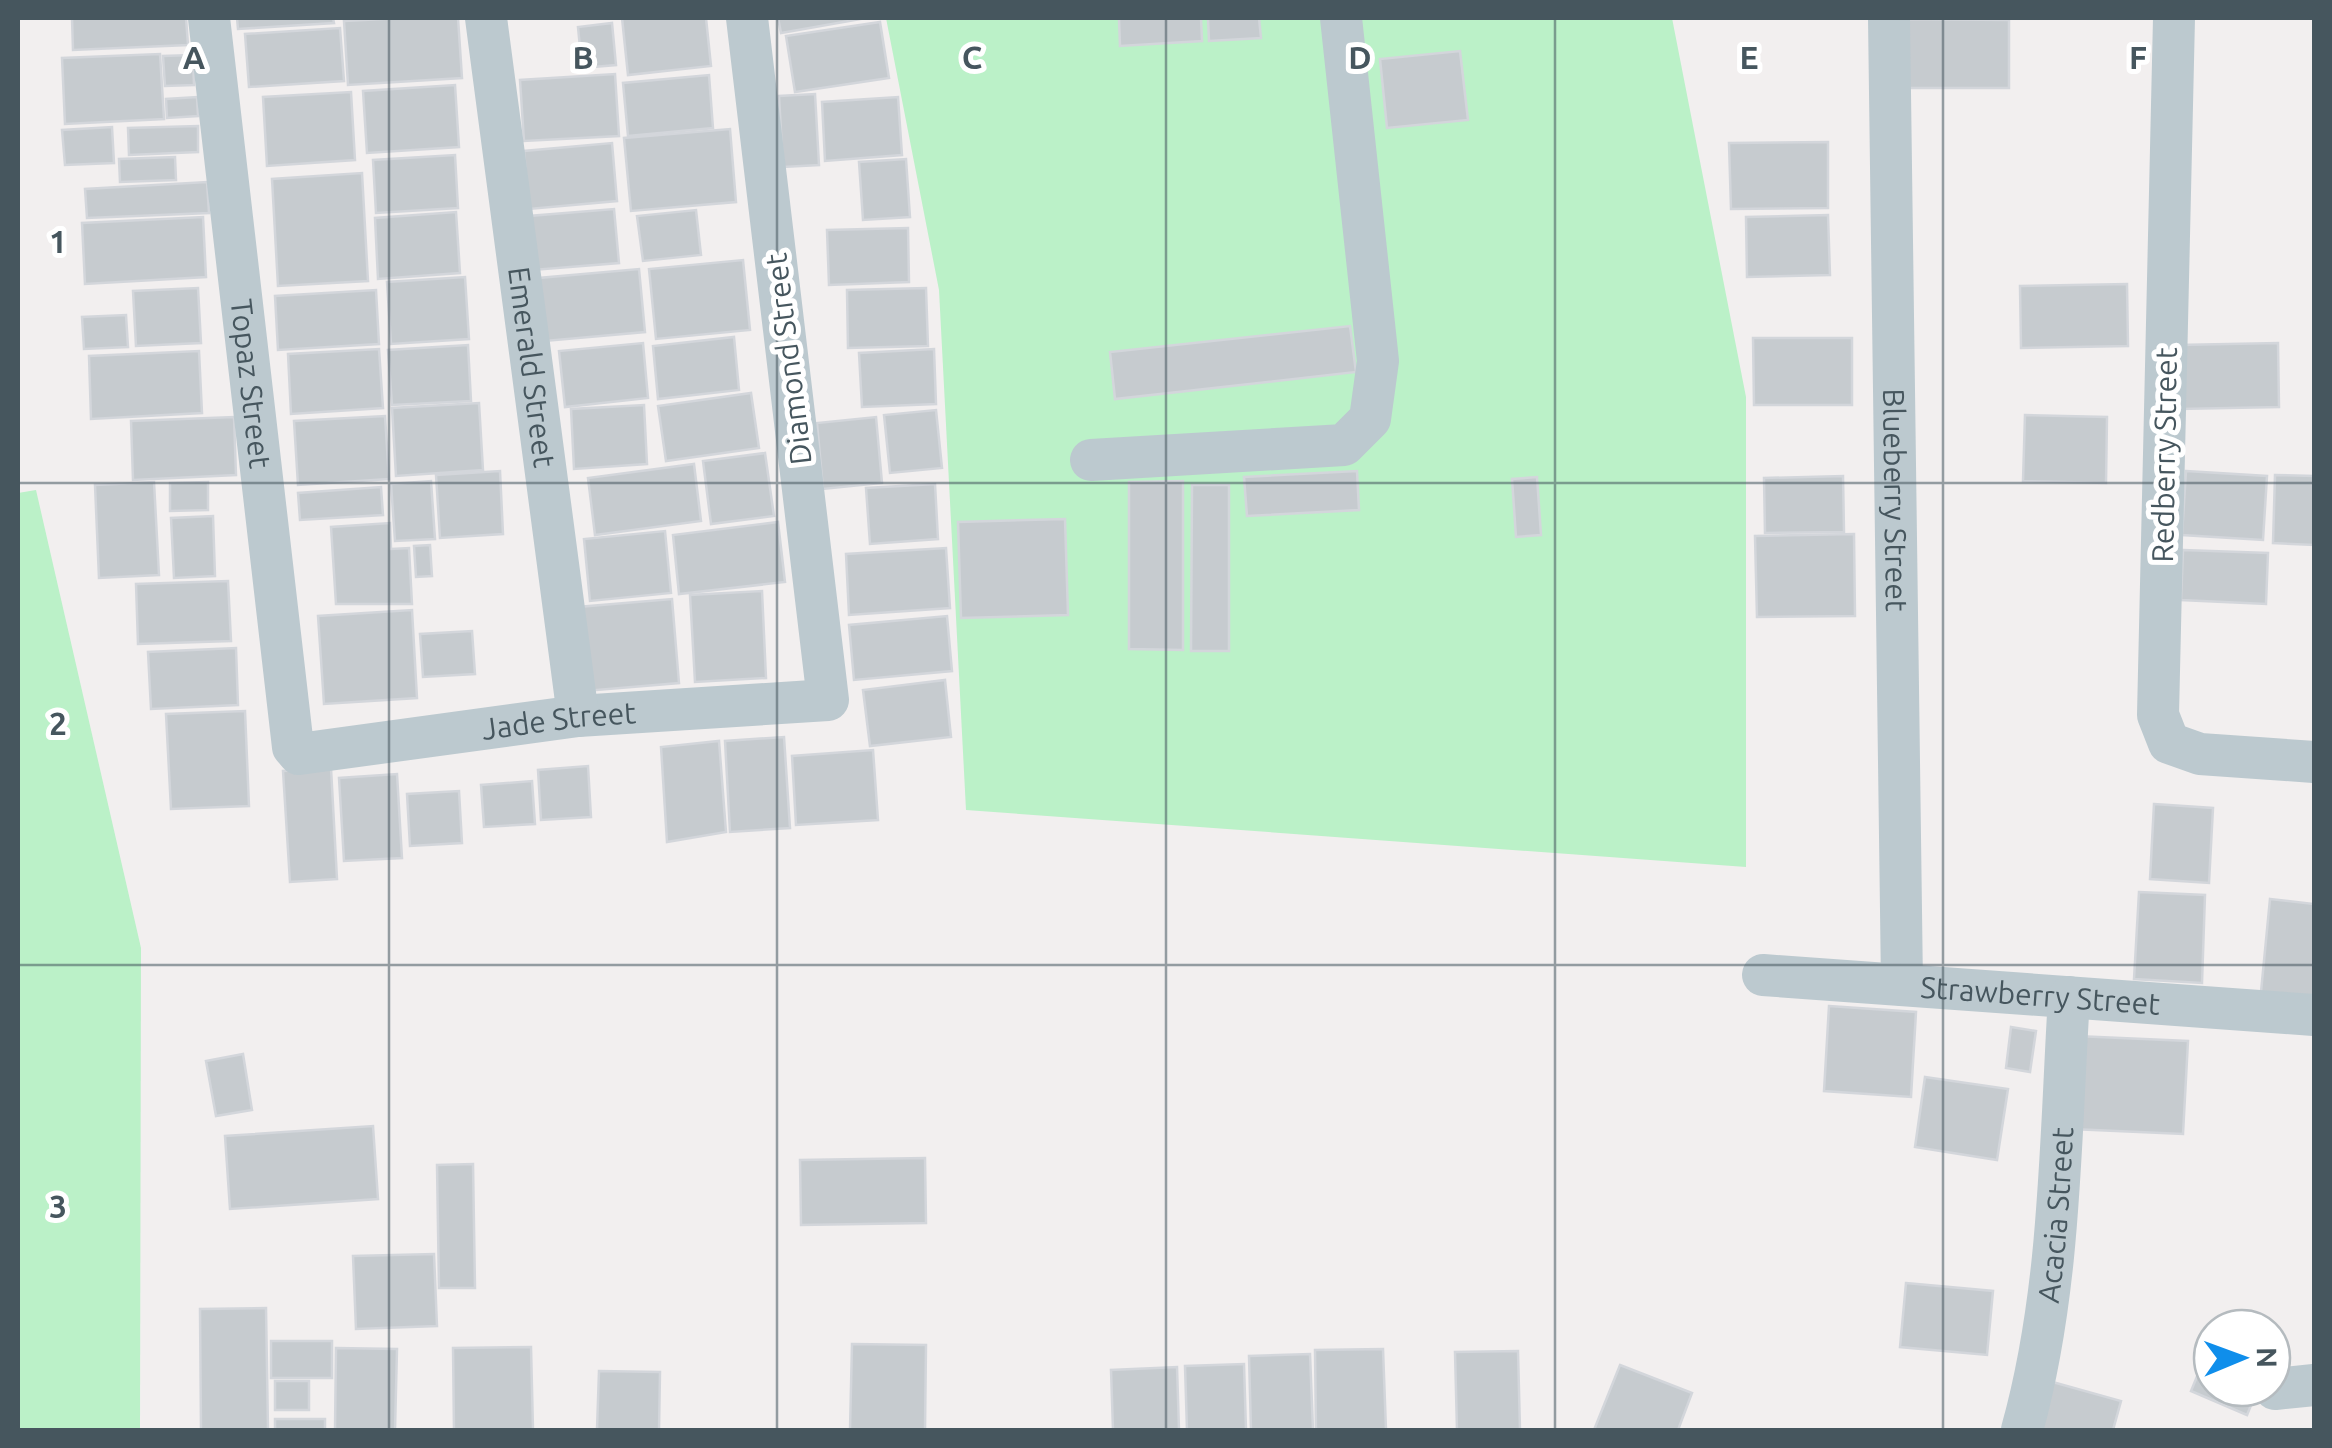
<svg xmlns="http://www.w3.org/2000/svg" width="2332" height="1448" viewBox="0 0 2332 1448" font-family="Ubuntu,sans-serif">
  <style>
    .green { fill: #bbf1c8 }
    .building { fill: #c6cbcf; stroke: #d3d6db; stroke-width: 2.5 }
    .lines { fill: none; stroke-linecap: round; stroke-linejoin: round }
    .minor { stroke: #bcc9cf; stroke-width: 42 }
    .grid { fill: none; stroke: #46565e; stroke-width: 2.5; stroke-opacity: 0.55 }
    .labels { text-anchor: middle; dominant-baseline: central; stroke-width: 10; stroke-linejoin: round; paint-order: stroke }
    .street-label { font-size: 30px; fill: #46565e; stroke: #fff }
    .grid-label { font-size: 32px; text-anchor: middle; font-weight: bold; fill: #46565e; stroke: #fff; stroke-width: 10; stroke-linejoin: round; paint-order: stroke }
  </style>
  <rect width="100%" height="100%" fill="#f2efef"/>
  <g class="green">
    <polygon points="886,18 1672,18 1746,397 1746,867 966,810 939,290"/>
    <polygon points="36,490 141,948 140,1430 18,1430 18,493"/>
  </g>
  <g class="building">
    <polygon points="72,18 186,18 188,45 73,50"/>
    <polygon points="237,18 333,18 334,23 238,29"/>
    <polygon points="403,18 458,18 462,78 348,85 344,21"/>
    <polygon points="622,18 706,18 711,66 628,75"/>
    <polygon points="778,18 866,18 781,33"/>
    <polygon points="1119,18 1201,18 1202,41 1120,46"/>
    <polygon points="1208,18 1259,18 1261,38 1209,41"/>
    <polygon points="1899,19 2009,20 2009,88 1899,88"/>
    <polygon points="880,22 889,78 795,92 786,36"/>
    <polygon points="612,23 616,65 582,68 578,27"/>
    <polygon points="340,28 344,81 249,87 245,34"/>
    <polygon points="1460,51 1468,120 1387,128 1380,59"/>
    <polygon points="160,54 164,119 65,124 62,58"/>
    <polygon points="193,55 194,85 165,86 163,56"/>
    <polygon points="615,74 619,136 524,141 520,80"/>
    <polygon points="709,75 713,128 628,136 623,83"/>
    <polygon points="455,85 459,147 367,153 363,91"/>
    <polygon points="351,92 355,160 267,166 263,97"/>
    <polygon points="815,94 819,165 783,167 779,96"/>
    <polygon points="197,97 198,116 167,118 166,99"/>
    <polygon points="898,97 902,155 825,161 822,102"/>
    <polygon points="198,126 198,152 129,155 128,128"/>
    <polygon points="112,127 114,163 65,165 62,130"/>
    <polygon points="730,129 736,202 631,211 624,138"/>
    <polygon points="1828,142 1828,208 1731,209 1729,143"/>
    <polygon points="612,143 617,201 529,209 524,151"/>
    <polygon points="455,155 458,208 376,213 373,160"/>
    <polygon points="175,157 176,180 120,182 119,159"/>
    <polygon points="906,159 910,217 863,220 859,162"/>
    <polygon points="362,173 368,281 278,286 272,179"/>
    <polygon points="207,182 209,213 87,218 85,189"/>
    <polygon points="614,209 619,263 533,270 529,216"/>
    <polygon points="696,210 701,255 643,261 637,216"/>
    <polygon points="456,212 460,273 378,279 375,218"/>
    <polygon points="1828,215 1830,275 1747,277 1746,217"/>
    <polygon points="203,217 206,277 85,284 82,223"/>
    <polygon points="908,228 909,282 829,285 827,230"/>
    <polygon points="743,260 750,330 656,339 649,269"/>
    <polygon points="639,269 645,332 545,341 539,278"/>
    <polygon points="465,277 469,339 391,344 387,282"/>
    <polygon points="2127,284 2128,346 2021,348 2020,286"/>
    <polygon points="198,288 201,343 136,346 133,291"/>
    <polygon points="926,288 928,346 848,348 847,290"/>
    <polygon points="376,290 379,344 278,350 275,296"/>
    <polygon points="126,315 128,347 84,349 82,317"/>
    <polygon points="1350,326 1356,372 1115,399 1110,352"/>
    <polygon points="734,337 739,390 658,399 653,346"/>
    <polygon points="1753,338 1852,338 1852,405 1754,405"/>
    <polygon points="643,343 648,398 565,407 559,351"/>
    <polygon points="2278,343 2279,407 2179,409 2178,345"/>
    <polygon points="468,345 471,401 392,405 388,350"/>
    <polygon points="379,349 383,408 291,414 288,354"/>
    <polygon points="934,349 936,404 862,407 859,353"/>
    <polygon points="199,351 202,413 91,419 89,356"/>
    <polygon points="751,393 759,448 666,461 658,406"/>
    <polygon points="479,403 483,470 396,476 392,408"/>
    <polygon points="644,405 647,464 574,469 571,409"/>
    <polygon points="936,410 942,468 890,473 884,415"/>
    <polygon points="2025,415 2107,417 2106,483 2023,481"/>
    <polygon points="385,416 389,479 298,485 294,421"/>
    <polygon points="234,417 236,475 133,480 131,421"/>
    <polygon points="876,417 882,483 823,489 817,423"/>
    <polygon points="765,453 774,516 711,524 703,461"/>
    <polygon points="694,464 701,521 595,535 588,478"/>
    <polygon points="500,471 503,534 440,538 436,475"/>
    <polygon points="1357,471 1359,510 1247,516 1244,477"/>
    <polygon points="2186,471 2267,476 2263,540 2182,535"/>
    <polygon points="2275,475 2314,476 2314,545 2273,543"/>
    <polygon points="1843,476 1844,532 1765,533 1764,478"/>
    <polygon points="1537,477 1541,535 1516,537 1512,479"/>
    <polygon points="431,481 435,539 395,541 391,484"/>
    <polygon points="1183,481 1183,650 1129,649 1129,482"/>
    <polygon points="154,482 159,575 99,578 95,485"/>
    <polygon points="208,482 208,510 170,511 170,483"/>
    <polygon points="935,484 938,539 870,544 866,488"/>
    <polygon points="1192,485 1229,485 1229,651 1191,651"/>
    <polygon points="381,487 383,515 300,520 298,493"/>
    <polygon points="213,516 215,576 174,578 171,518"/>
    <polygon points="1065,519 1068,615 961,618 958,522"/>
    <polygon points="778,522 785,582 679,594 673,535"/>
    <polygon points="390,523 391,549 409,548 412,604 336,604 331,527"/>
    <polygon points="665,531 671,593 590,601 584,539"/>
    <polygon points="1854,534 1855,616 1757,617 1755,536"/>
    <polygon points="430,545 432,576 416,577 414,546"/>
    <polygon points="946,548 950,608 849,615 846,554"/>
    <polygon points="2183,550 2268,553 2266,604 2181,600"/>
    <polygon points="228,581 231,641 138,644 136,584"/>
    <polygon points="762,591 766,678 695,682 690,595"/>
    <polygon points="672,599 679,683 585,691 578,607"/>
    <polygon points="412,610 417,698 324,704 318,616"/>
    <polygon points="947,616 952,671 854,680 849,625"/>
    <polygon points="472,631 475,674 423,677 420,634"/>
    <polygon points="236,648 238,705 151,709 148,652"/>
    <polygon points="945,680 951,737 870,746 863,690"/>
    <polygon points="245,711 249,806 171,809 166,714"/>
    <polygon points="784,737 790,828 730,832 725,741"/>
    <polygon points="719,741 726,832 667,842 661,747"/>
    <polygon points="873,750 878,820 796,825 792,756"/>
    <polygon points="588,766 591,817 541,820 538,770"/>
    <polygon points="331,768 337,879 290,882 283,771"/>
    <polygon points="397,774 402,858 344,861 339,778"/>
    <polygon points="532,781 535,824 484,827 481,785"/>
    <polygon points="459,791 462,843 410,846 407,794"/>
    <polygon points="2154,804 2213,808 2209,883 2150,879"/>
    <polygon points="2139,892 2205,895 2202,983 2134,979"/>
    <polygon points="2270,899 2314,904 2314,998 2261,992"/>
    <polygon points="1829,1006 1916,1012 1911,1097 1824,1091"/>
    <polygon points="2011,1027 2036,1031 2030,1072 2006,1068"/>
    <polygon points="2076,1036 2188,1041 2183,1134 2072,1129"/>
    <polygon points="243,1054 252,1110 216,1116 206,1061"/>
    <polygon points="1925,1077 2008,1089 1997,1160 1915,1147"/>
    <polygon points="373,1126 378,1199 230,1209 225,1136"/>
    <polygon points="925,1158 926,1223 801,1225 800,1160"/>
    <polygon points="473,1164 475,1288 439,1288 437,1165"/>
    <polygon points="434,1254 437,1326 356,1329 353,1256"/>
    <polygon points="1906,1283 1993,1291 1987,1355 1900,1347"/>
    <polygon points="266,1308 268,1430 201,1430 200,1309"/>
    <polygon points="2212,1340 2212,1388 2258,1388 2247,1415 2191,1391"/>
    <rect x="271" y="1341" width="61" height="37"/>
    <polygon points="852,1344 926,1345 925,1430 850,1430"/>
    <polygon points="531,1347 533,1430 454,1430 453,1348"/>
    <polygon points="336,1348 397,1349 395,1430 335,1430"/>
    <polygon points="1383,1349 1386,1430 1316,1430 1315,1350"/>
    <polygon points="1518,1351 1520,1430 1457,1430 1455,1352"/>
    <polygon points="1310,1354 1313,1430 1251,1430 1249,1356"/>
    <polygon points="1244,1364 1246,1430 1187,1430 1185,1366"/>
    <polygon points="1620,1365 1692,1393 1678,1430 1594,1430"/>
    <polygon points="1177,1367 1179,1430 1113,1430 1111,1370"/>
    <polygon points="599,1371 660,1372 659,1430 597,1430"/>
    <rect x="275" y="1381" width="34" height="29"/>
    <polygon points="2049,1381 2121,1401 2113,1430 2036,1430"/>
    <rect x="275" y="1419" width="50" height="11"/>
  </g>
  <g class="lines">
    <g class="minor">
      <path id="s1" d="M209,18L293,747L299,754L578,716L828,700L747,18"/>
      <path id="s2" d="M486,18L578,716"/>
      <path id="s3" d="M1889,18L1902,985"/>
      <polyline points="2174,18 2158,715 2169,743 2200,754 2314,762"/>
      <polyline points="1091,460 1344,445 1370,419 1378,361 1341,18"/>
      <path id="s4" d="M1763,975L2314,1015"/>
      <polyline points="2275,1389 2314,1385"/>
      <path id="s5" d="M2022,1430C2061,1290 2060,1142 2069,997"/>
    </g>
  </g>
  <path class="grid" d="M389,18V1430M777,18V1430M1166,18V1430M1555,18V1430M1943,18V1430M18,483H2314M18,965H2314"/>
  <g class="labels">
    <g class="street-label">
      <text transform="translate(788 359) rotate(-97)">Diamond Street</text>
      <text stroke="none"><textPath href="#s2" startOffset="352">Emerald Street</textPath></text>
      <text stroke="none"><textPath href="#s1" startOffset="368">Topaz Street</textPath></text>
      <text transform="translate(2164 455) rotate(-89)">Redberry Street</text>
      <text stroke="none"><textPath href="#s3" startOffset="482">Blueberry Street</textPath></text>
      <text stroke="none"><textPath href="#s1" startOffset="1005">Jade Street</textPath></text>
      <text stroke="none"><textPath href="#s4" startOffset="278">Strawberry Street</textPath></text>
      <text stroke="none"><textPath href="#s5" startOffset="218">Acacia Street</textPath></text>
    </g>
  </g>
  <g class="grid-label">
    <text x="194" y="69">A</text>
    <text x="583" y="69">B</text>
    <text x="972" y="69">C</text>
    <text x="1360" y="69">D</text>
    <text x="1749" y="69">E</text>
    <text x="2138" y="69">F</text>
    <text x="58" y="253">1</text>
    <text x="58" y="735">2</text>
    <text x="58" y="1218">3</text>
  </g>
  <rect width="2332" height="1448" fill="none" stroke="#46565e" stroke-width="40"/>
  <g transform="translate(2242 1358) rotate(89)"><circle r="48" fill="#ffffff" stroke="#b5bbbf" stroke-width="2.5"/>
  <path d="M0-8L18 38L0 25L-18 38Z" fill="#0f8eeb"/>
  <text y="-15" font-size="28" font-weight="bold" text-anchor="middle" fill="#46565e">N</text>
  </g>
</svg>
